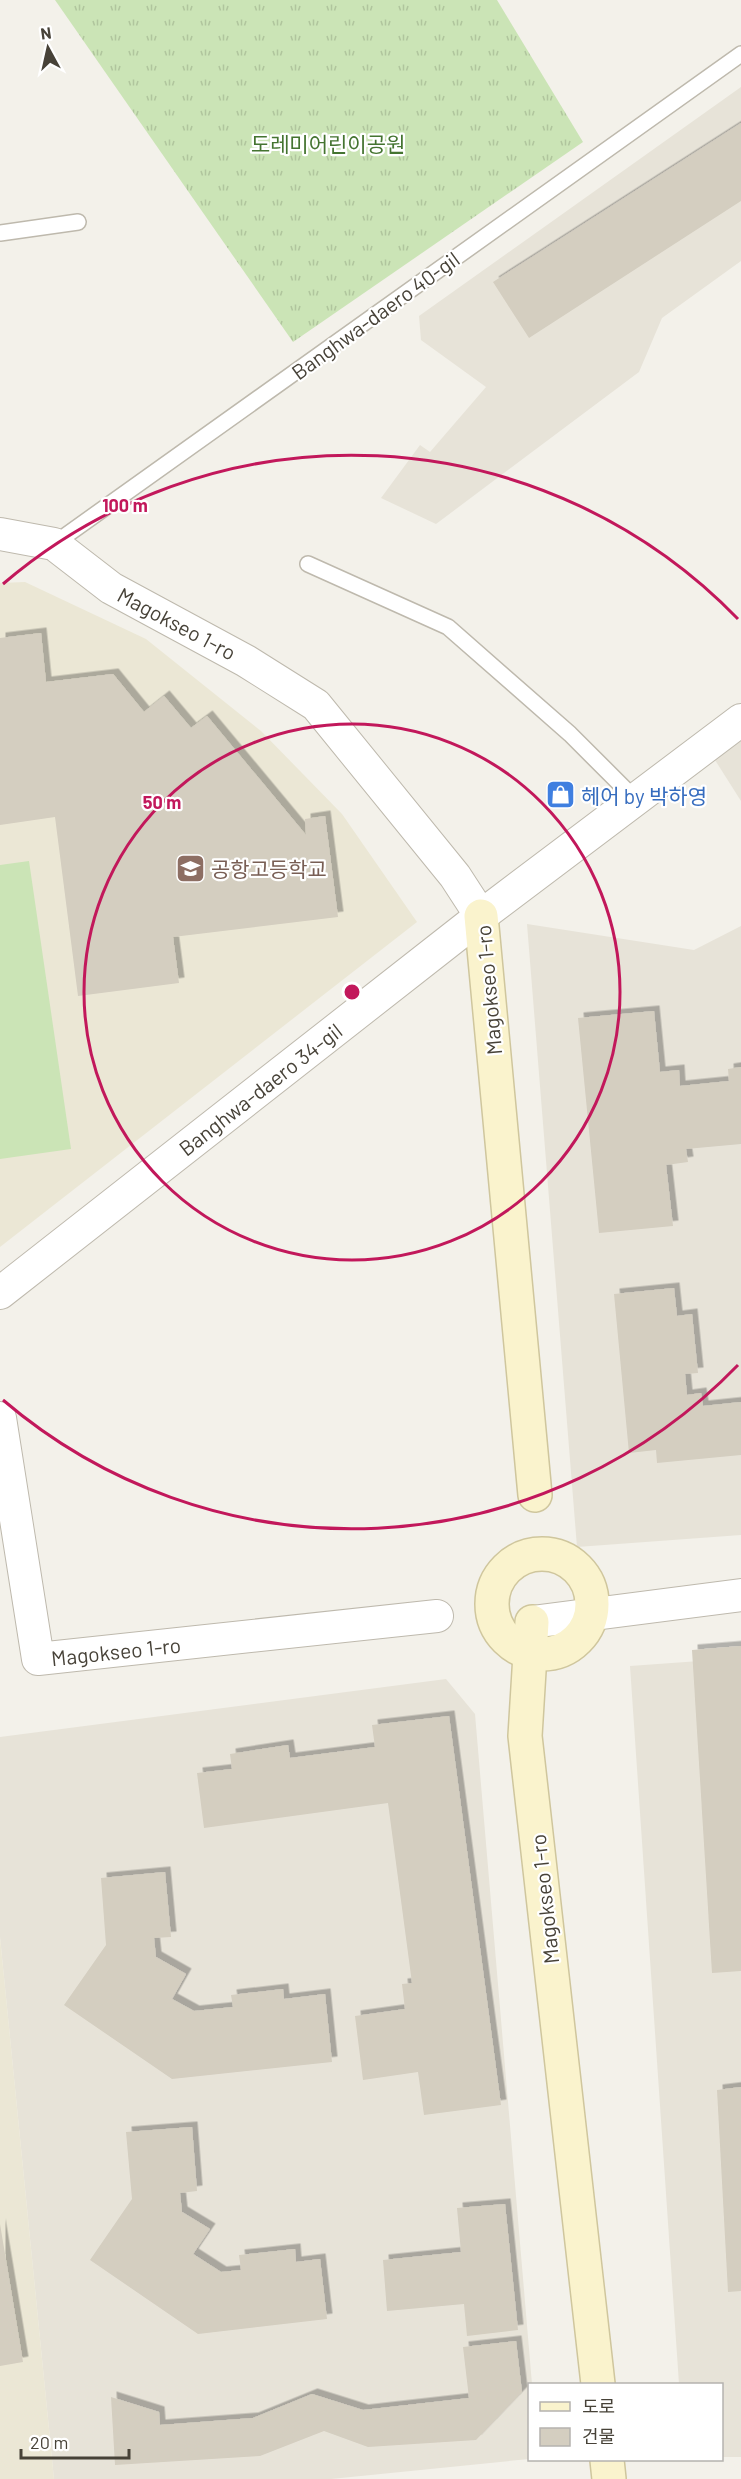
<svg xmlns="http://www.w3.org/2000/svg" width="741" height="2479" viewBox="0 0 741 2479" font-family="Barlow,'Noto Sans KR',sans-serif">
  <style>
    .residential { fill: #e7e3d8 }
    .education { fill: #ebe7d5 }
    .grass { fill: url(#grass-tufts) }
    .garden { fill: #cbe4b6 }
    .building { fill: #d4cec0; filter: url(#shadow) }
    .lines { fill: none; stroke-linecap: round; stroke-linejoin: round }
    .lane-casing { stroke: #beb9ad; stroke-width: 18 }
    .street-casing { stroke: #beb9ad; stroke-width: 34 }
    .secondary-casing { stroke: #cfc69d; stroke-width: 36 }
    .lane { stroke: #fff; stroke-width: 15 }
    .street { stroke: #fff; stroke-width: 32 }
    .secondary { stroke: #faf3cd; stroke-width: 33 }
    .ring { fill: none; stroke: #c2185b; stroke-width: 3 }
    .labels { text-anchor: middle; dominant-baseline: central; stroke-width: 4.5; stroke-linejoin: round; paint-order: stroke }
    .park-label { font-size: 21px; fill: #447430; stroke: #fff }
    .street-label { font-size: 21px; fill: #474238; stroke: #fff }
    .shop-label { font-size: 21px; fill: #366cbe; stroke: #fff; text-anchor: start }
    .education-label { font-size: 21px; fill: #785e54; stroke: #fff; text-anchor: start }
    .centre { fill: #c2185b; stroke: #fff; stroke-width: 3 }
    .ring-label { font-size: 18px; text-anchor: middle; font-weight: bold; fill: #c2185b; stroke: #fff; stroke-width: 4.5; stroke-linejoin: round; paint-order: stroke }
  </style>
  <defs>
    <pattern id="grass-tufts" width="24" height="20" patternUnits="userSpaceOnUse" patternTransform="scale(1.5)"><rect width="24" height="20" fill="#cbe4b6"/><path d="M3 7l-1-3M5 7V3M7 7l1-3M15 17l-1-3M17 17v-4M19 17l1-3" fill="none" stroke="#b0c59d"/></pattern>
    <filter id="shadow"><feDropShadow dx="5.5" dy="-5.5" stdDeviation="0" flood-color="#0004"/></filter>
  </defs>
  <rect width="100%" height="100%" fill="#f3f1ea"/>
  <g class="residential">
    <polygon points="741,87 741,261 662,318 639,372 436,524 381,498 420,445 430,452 486,387 421,340 419,316"/>
    <polygon points="741,741 741,801 715,760"/>
    <polygon points="527,924 694,950 741,926 741,1535 577,1547"/>
    <polygon points="741,1658 741,2457 722,2457 722,2384 679,2384 630,1666"/>
    <polygon points="446,1679 475,1714 532,2384 530,2384 529,2459 331,2479 54,2479 0,1937 0,1737"/>
  </g>
  <g class="education">
    <polygon points="25,582 146,639 261,731 342,814 417,922 0,1247 0,583"/>
    <polygon points="0,1937 54,2479 0,2479"/>
  </g>
  <polygon class="grass" points="55,0 497,0 583,142 293,342"/>
  <polygon class="garden" points="29,861 71,1149 0,1159 0,865"/>
  <g class="building">
    <polygon points="741,123 741,201 529,338 493,282"/>
    <polygon points="41,633 46,682 113,674 144,712 164,696 191,728 207,716 306,835 305,819 325,816 338,917 173,937 179,983 78,996 55,817 0,825 0,638"/>
    <polygon points="654,1011 660,1072 679,1070 680,1086 729,1081 728,1069 741,1067 741,1144 686,1149 688,1162 666,1165 673,1226 599,1233 578,1018"/>
    <polygon points="674,1288 677,1316 692,1314 698,1373 685,1374 687,1395 701,1393 703,1406 741,1402 741,1455 657,1463 656,1450 629,1453 614,1294"/>
    <polygon points="741,1646 741,1971 712,1973 692,1650"/>
    <polygon points="449,1716 501,2105 424,2115 418,2072 363,2080 355,2016 405,2009 402,1984 412,1983 388,1803 204,1828 197,1773 232,1769 230,1754 288,1745 290,1758 375,1747 372,1725"/>
    <polygon points="165,1872 171,1937 154,1938 156,1957 186,1974 172,1999 194,2011 233,2007 231,1995 283,1989 284,1999 325,1994 332,2062 172,2079 64,2005 106,1945 101,1878"/>
    <polygon points="741,2087 741,2291 728,2292 717,2090"/>
    <polygon points="192,2127 197,2191 180,2193 182,2212 210,2229 193,2254 221,2272 241,2270 239,2255 295,2249 296,2262 320,2259 327,2319 198,2334 90,2260 132,2199 126,2132"/>
    <polygon points="505,2204 518,2330 467,2336 464,2304 387,2311 383,2260 461,2252 457,2208"/>
    <polygon points="0,2224 23,2362 0,2366"/>
    <polygon points="516,2341 522,2392 476,2440 368,2447 324,2431 260,2456 115,2465 111,2397 159,2412 160,2425 253,2418 312,2394 363,2410 469,2398 463,2347"/>
  </g>
  <g class="lines">
    <defs>
      <g id="lane">
        <polyline points="0,233 78,222"/>
        <polyline points="54,544 741,54"/>
        <polyline points="308,564 448,627 570,734 635,799"/>
      </g>
      <g id="street">
        <polyline points="0,534 54,544 111,588 246,661 316,705 455,876 481,916"/>
        <polyline points="0,1293 481,916 741,720"/>
        <polyline points="0,1418 38,1659 437,1616"/>
        <polyline points="532,1622 741,1595"/>
      </g>
      <g id="secondary">
        <polyline points="481,916 535,1495"/>
        <circle cx="542" cy="1604" r="50"/>
        <polyline points="532,1622 525,1736 598,2384"/>
        <polyline points="607,2460 609,2479"/>
      </g>
    </defs>
    <use href="#lane" class="lane-casing"/>
    <use href="#street" class="street-casing"/>
    <use href="#secondary" class="secondary-casing"/>
    <use href="#lane" class="lane"/>
    <use href="#street" class="street"/>
    <use href="#secondary" class="secondary"/>
  </g>
  <g class="ring">
    <circle cx="352" cy="992" r="268"/>
    <path d="M738 1365A537 537 0 0 1 3 1400M3 584A537 537 0 0 1 738 619"/>
  </g>
  <defs>
    <symbol id="shop-square" viewBox="-11 -11 22 22"><rect x="-9" y="-9" width="18" height="18" rx="4" fill="#3f7fe0" stroke="#fff"/><path d="M-5-2.5h2.3a2.7 3.5 0 0 1 5.4 0H5L5.5 6h-11ZM-1.5-2.5h3a1.5 2.3 0 0 0-3 0Z" fill="#fff"/></symbol>
    <symbol id="school-square" viewBox="-11 -11 22 22"><rect x="-9" y="-9" width="18" height="18" rx="4" fill="#8d6e63" stroke="#fff"/><path d="M0-5L7-2L0 1L-7-2ZM-4 1L0 2.5L4 1V4Q0 6-4 4Z" fill="#fff"/></symbol>
  </defs>
  <g fill-rule="evenodd">
    <use href="#shop-square" x="544" y="778" width="33" height="33"/>
    <use href="#school-square" x="174" y="852" width="33" height="33"/>
  </g>
  <g class="labels">
    <g class="park-label">
      <text x="328" y="143">도레미어린이공원</text>
    </g>
    <g class="street-label">
      <text transform="translate(375 315) rotate(-36)">Banghwa-daero 40-gil</text>
      <text transform="translate(177 623) rotate(28)">Magokseo 1-ro</text>
      <text transform="translate(488 990) rotate(-95)">Magokseo 1-ro</text>
      <text transform="translate(260 1089) rotate(-38)">Banghwa-daero 34-gil</text>
      <text transform="translate(116 1651) rotate(-6)">Magokseo 1-ro</text>
      <text transform="translate(544 1899) rotate(-96)">Magokseo 1-ro</text>
    </g>
    <g class="shop-label">
      <text x="581" y="795">헤어 by 박하영</text>
    </g>
    <g class="education-label">
      <text x="211" y="868">공항고등학교</text>
    </g>
  </g>
  <circle cx="352" cy="992" r="9" class="centre"/>
  <g class="ring-label">
    <text x="125" y="512">100 m</text>
    <text x="162" y="809">50 m</text>
  </g>
  <rect x="528" y="2383" width="195" height="78" fill="#ffffff" stroke="#b5b3af" stroke-width="1.5"/>
  <rect x="540" y="2402" width="30" height="9" fill="#faf3cd" stroke="#b5b3af" stroke-width="1.5"/>
  <text x="582" y="2413" font-size="18" fill="#474238">도로</text>
  <rect x="540" y="2428" width="30" height="18" fill="#d4cec0" stroke="#b5b3af" stroke-width="1.5"/>
  <text x="582" y="2443" font-size="18" fill="#474238">건물</text>
  <g transform="translate(48 48) rotate(352)" stroke="#ffffff" stroke-width="4.5" paint-order="stroke">
  <path d="M0-4.5L10 22L0 15L-10 22Z" fill="#474238"/>
  <text y="-9" font-size="16" font-weight="bold" text-anchor="middle" fill="#474238">N</text>
  </g>
  <path d="M21 2449v9h108v-9" fill="none" stroke="#474238" stroke-width="3"/>
  <text x="30" y="2449" font-size="18" fill="#474238" stroke="#ffffff" stroke-width="4.5" paint-order="stroke">20 m</text>
</svg>
